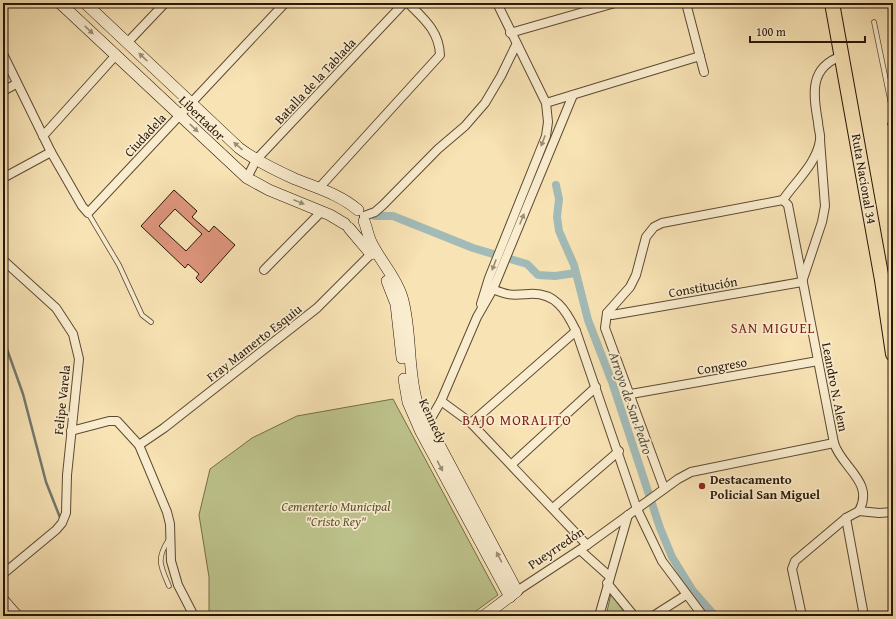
<svg xmlns="http://www.w3.org/2000/svg" width="896" height="619" viewBox="0 0 896 619" font-family="'Gentium Book Plus',serif">
  <style>
    .green { fill: #bec48d; stroke: #736e4a }
    .lines { fill: none; stroke-linecap: round; stroke-linejoin: round }
    .stream { stroke: #717971; stroke-width: 2.5 }
    .canal { stroke: #a2bbb8; stroke-width: 8 }
    .building { fill: #dd957d; stroke: #281706; fill-rule: evenodd }
    .lane-casing { stroke: #5c4a32; stroke-width: 5.5 }
    .street-casing { stroke: #5c4a32; stroke-width: 10 }
    .secondary-casing { stroke: #281706; stroke-width: 12 }
    .highway-casing { stroke: #281706; stroke-width: 16 }
    .lane { stroke: #faedcf; stroke-width: 4 }
    .street { stroke: #faedcf; stroke-width: 8 }
    .secondary { stroke: #faedcf; stroke-width: 11 }
    .highway { stroke: #f8e3b5; stroke-width: 14 }
    .oneway { fill: #9c8d75 }
    .poi-dot { fill: #8f2418; stroke: #faedcf; stroke-width: 1.5 }
    .labels { text-anchor: middle; dominant-baseline: central; stroke-width: 3.5; stroke-linejoin: round; paint-order: stroke }
    .street-label { font-size: 13px; fill: #281706; stroke: #faedcf }
    .poi-label { font-size: 13px; font-weight: bold; fill: #281706; stroke: #faedcf; text-anchor: start }
    .park-label { font-size: 13px; font-style: italic; fill: #5c5435; stroke: #faedcf }
    .neighbourhood-label { font-size: 14px; letter-spacing: 1px; fill: #7a1f14; stroke: #faedcf }
    .water-label { font-size: 14px; font-style: italic; fill: #535044; stroke: #faedcf }
  </style>
  <rect width="100%" height="100%" fill="#f8e3b5"/>
  <filter id="stains"><feTurbulence type="fractalNoise" baseFrequency=".005" numOctaves="4"/><feColorMatrix values="0 0 0 0 .2 0 0 0 0 .09 0 0 0 0 .02 0 0 0 .5 -.17"/></filter>
  <radialGradient id="worn" r=".72"><stop offset=".6" stop-color="#630" stop-opacity="0"/><stop offset="1" stop-color="#630" stop-opacity=".3"/></radialGradient>
  <g class="green">
    <polygon points="393,399 498,595 469,616 209,616 209,577 199,515 210,469 252,438 297,416"/>
    <polygon points="611,594 627,616 606,616"/>
  </g>
  <g class="lines">
    <polyline class="stream" points="3,338 23,394 46,482 61,520"/>
    <g class="canal">
      <polyline points="556,185 559,199 557,217 559,231 574,265 588,320 612,382 660,528 672,557 693,591 715,616"/>
      <polyline points="375,216 393,216 473,248 527,264 538,275 555,276 575,273"/>
    </g>
  </g>
  <path class="building" d="M174,190L197,211L192,217L209,232L214,226L235,245L201,283L196,278L199,274L188,264L185,268L141,226ZM175,209L202,234L186,251L159,226Z"/>
  <g class="lines">
    <defs>
      <g id="lane">
        <polyline points="874,22 893,114"/>
        <polyline points="890,124 893,127"/>
        <polyline points="88,213 119,265 142,315 151,322"/>
        <path d="M169,539C156,559 160,565 169,586"/>
      </g>
      <g id="street">
        <polyline points="686,3 704,72"/>
        <polyline points="510,33 615,3"/>
        <polyline points="127,43 165,3"/>
        <polyline points="3,54 51,152 82,206 88,213 285,3"/>
        <polyline points="3,91 16,84"/>
        <polyline points="546,103 700,56"/>
        <polyline points="43,136 116,55"/>
        <polyline points="3,178 51,152"/>
        <polyline points="247,178 256,160 404,3"/>
        <path d="M319,188L440,55C439,31 424,19 408,3"/>
        <path d="M783,200L788,205L834,443C841,467 875,482 859,511L846,518L795,561L792,569L802,616"/>
        <path d="M783,200C795,182 817,163 820,140C821,135 818,128 818,122C813,94 809,67 842,56"/>
        <polyline points="364,216 375,212 383,205 438,149 465,126 485,103 501,76 516,45"/>
        <polyline points="3,260 56,308 73,334 79,359 67,475 66,513 62,523 56,530 3,574"/>
        <polyline points="264,270 322,211"/>
        <path d="M493,289C508,296 513,295 529,294C555,292 566,310 576,331L637,509L662,561L703,616"/>
        <polyline points="481,304 489,278 546,136 548,122 546,103 497,3"/>
        <polyline points="607,313 612,315 802,282 822,222 825,206 820,140"/>
        <polyline points="631,394 818,361"/>
        <polyline points="441,401 471,423 587,545"/>
        <polyline points="471,423 576,331"/>
        <polyline points="426,427 441,401 477,317 493,289 573,95"/>
        <polyline points="71,431 109,421 117,421 139,445 167,512 170,524 171,561 178,585 194,616"/>
        <polyline points="139,445 164,428 317,308 375,250"/>
        <polyline points="512,464 596,387"/>
        <polyline points="664,488 605,328 607,313 630,287 636,275 646,237 654,227 662,223 783,200"/>
        <polyline points="553,508 619,451"/>
        <polyline points="859,511 879,513 893,512"/>
        <polyline points="846,518 864,616"/>
        <polyline points="580,550 609,576"/>
        <polyline points="607,583 634,616"/>
        <polyline points="517,591 587,545 678,479 691,472 834,443"/>
        <polyline points="599,616 628,515"/>
        <polyline points="653,616 686,595"/>
      </g>
      <g id="secondary">
        <polyline points="60,3 247,178 269,190 330,215 345,224"/>
        <path d="M85,3L239,148C256,161 275,170 295,179C317,188 339,194 358,210"/>
        <path d="M364,221C367,228 368,237 372,244C381,262 396,277 402,297C412,331 407,369 417,403L517,591L484,616"/>
        <polyline points="349,228 371,254"/>
        <polyline points="387,281 396,304 402,358"/>
        <polyline points="404,379 408,402 421,432 510,597"/>
        <polyline points="3,600 17,616"/>
      </g>
      <polyline id="highway" points="832,3 882,280 893,354"/>
    </defs>
    <use href="#lane" class="lane-casing"/>
    <use href="#street" class="street-casing"/>
    <use href="#secondary" class="secondary-casing"/>
    <use href="#highway" class="highway-casing"/>
    <use href="#lane" class="lane"/>
    <use href="#street" class="street"/>
    <use href="#secondary" class="secondary"/>
    <use href="#highway" class="highway"/>
  </g>
  <defs><path id="oneway-solid" d="M-6-.8H1V-3.2L6.5 0L1 3.2V.8H-6Z"/></defs>
  <g class="oneway">
    <use href="#oneway-solid" transform="translate(89 30) rotate(43)"/>
    <use href="#oneway-solid" transform="translate(143 57) rotate(-137)"/>
    <use href="#oneway-solid" transform="translate(194 128) rotate(44)"/>
    <use href="#oneway-solid" transform="translate(543 141) rotate(111)"/>
    <use href="#oneway-solid" transform="translate(238 146) rotate(-139)"/>
    <use href="#oneway-solid" transform="translate(299 202) rotate(22)"/>
    <use href="#oneway-solid" transform="translate(522 219) rotate(-68)"/>
    <use href="#oneway-solid" transform="translate(494 265) rotate(111)"/>
    <use href="#oneway-solid" transform="translate(440 466) rotate(62)"/>
    <use href="#oneway-solid" transform="translate(499 557) rotate(-118)"/>
  </g>
  <circle class="poi-dot" cx="702" cy="486" r="4"/>
  <g class="labels">
    <g class="street-label">
      <text transform="translate(315 81) rotate(-47)">Batalla de la Tablada</text>
      <text transform="translate(202 118) rotate(44)">Libertador</text>
      <text transform="translate(145 135) rotate(-47)">Ciudadela</text>
      <text transform="translate(864 179) rotate(80)">Ruta Nacional 34</text>
      <text transform="translate(703 287) rotate(-10)">Constitución</text>
      <text transform="translate(254 343) rotate(-38)">Fray Mamerto Esquiu</text>
      <text transform="translate(722 366) rotate(-10)">Congreso</text>
      <text transform="translate(835 387) rotate(79)">Leandro N. Alem</text>
      <text transform="translate(62 400) rotate(-84)">Felipe Varela</text>
      <text transform="translate(433 421) rotate(65)">Kennedy</text>
      <text transform="translate(556 548) rotate(-34)">Pueyrredón</text>
    </g>
    <g class="poi-label">
      <text x="710" y="479">Destacamento<tspan x="710" dy="15">Policial San Miguel</tspan></text>
    </g>
    <g class="park-label">
      <text x="336" y="506">Cementerio Municipal<tspan x="336" dy="15">"Cristo Rey"</tspan></text>
    </g>
    <g class="neighbourhood-label">
      <text x="773" y="328">SAN MIGUEL</text>
      <text x="517" y="420">BAJO MORALITO</text>
    </g>
    <g class="water-label">
      <text transform="translate(631 403) rotate(71)">Arroyo de San Pedro</text>
    </g>
  </g>
  <rect width="896" height="619" fill="none" stroke="#f8e3b5" stroke-width="16"/>
  <rect x="4" y="4" width="888" height="611" fill="none" stroke="#281706" stroke-width="2"/>
  <rect x="8" y="8" width="880" height="603" fill="none" stroke="#281706"/>
  <path d="M750 36v6h115v-6" fill="none" stroke="#281706" stroke-width="2"/>
  <text x="756" y="36" font-size="12" fill="#281706" stroke="#faedcf" stroke-width="3" paint-order="stroke">100 m</text>
  <rect width="100%" height="100%" filter="url(#stains)"/>
  <rect width="100%" height="100%" fill="url(#worn)"/>
</svg>
